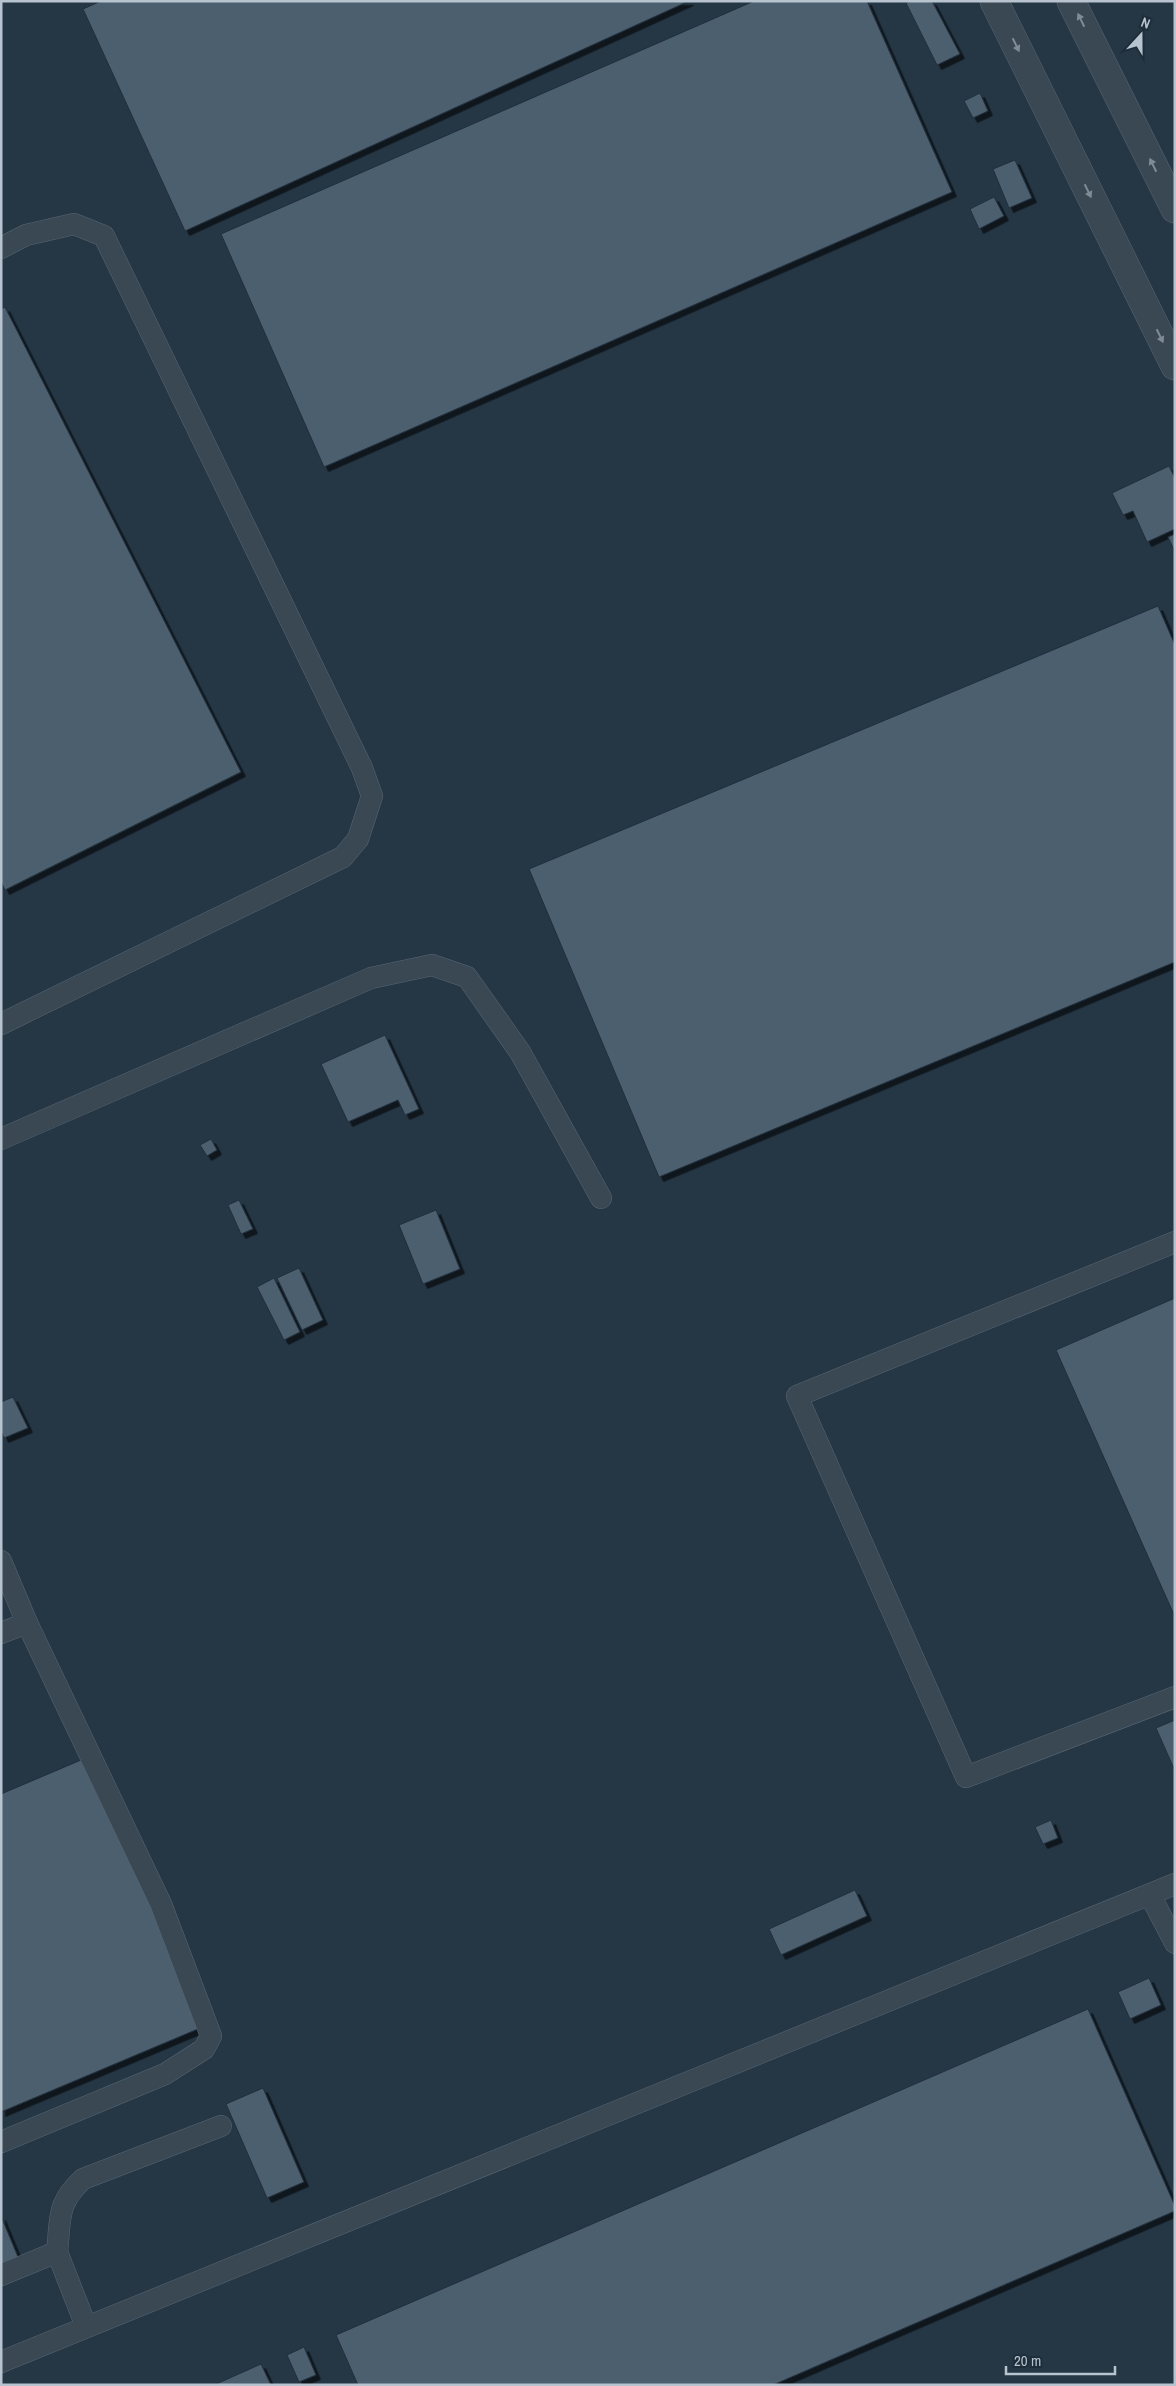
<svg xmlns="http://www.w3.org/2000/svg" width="1176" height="2386" viewBox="0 0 1176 2386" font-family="'Archivo Narrow',sans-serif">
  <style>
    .building { fill: #4c5e6e; stroke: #202f3c; filter: url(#shadow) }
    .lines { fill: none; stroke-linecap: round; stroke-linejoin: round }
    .lane-casing { stroke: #586672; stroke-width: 22 }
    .street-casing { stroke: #586672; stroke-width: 29 }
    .lane { stroke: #3a4854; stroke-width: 21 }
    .street { stroke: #3a4854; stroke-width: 28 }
    .oneway { fill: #7f8c97 }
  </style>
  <defs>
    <filter id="shadow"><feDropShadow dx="4.5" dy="4.5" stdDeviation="0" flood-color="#0009"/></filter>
  </defs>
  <rect width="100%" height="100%" fill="#253745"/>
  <g class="building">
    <polygon points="101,1 689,1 185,231 83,9"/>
    <polygon points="754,1 867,1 952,192 324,467 221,234"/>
    <polygon points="909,1 932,1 960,54 937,65 906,3"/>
    <polygon points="980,93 988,111 973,118 964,101"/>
    <polygon points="1015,160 1032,198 1009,208 993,169"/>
    <polygon points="994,197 1004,216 979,229 970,209"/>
    <polygon points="5,307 241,772 5,890 1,882 1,309"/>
    <polygon points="1169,466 1175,478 1175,529 1147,542 1133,511 1123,515 1112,493"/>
    <polygon points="1175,534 1175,552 1168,537"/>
    <polygon points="1158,606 1175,645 1175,962 659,1177 529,869"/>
    <polygon points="385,1035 419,1109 405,1115 398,1100 348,1122 321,1064"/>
    <polygon points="211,1139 217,1150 207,1156 200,1145"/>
    <polygon points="239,1200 253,1229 241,1234 228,1205"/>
    <polygon points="436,1210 460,1269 423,1284 399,1225"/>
    <polygon points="299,1268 323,1320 302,1330 277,1278"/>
    <polygon points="274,1278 300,1332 284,1340 257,1287"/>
    <polygon points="1175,1298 1175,1617 1056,1350"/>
    <polygon points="13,1397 28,1428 4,1438 1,1431 1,1402"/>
    <polygon points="1175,1720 1175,1771 1156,1728"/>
    <polygon points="88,1757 205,2026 1,2112 1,1794"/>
    <polygon points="1051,1820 1058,1838 1043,1844 1035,1827"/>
    <polygon points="855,1890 867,1916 781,1955 769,1929"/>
    <polygon points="1149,1978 1161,2005 1130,2019 1118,1992"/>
    <polygon points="1088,2009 1175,2206 1175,2211 773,2385 358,2385 336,2335"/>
    <polygon points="263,2088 304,2182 267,2198 226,2104"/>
    <polygon points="1,2216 21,2264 1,2272"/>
    <polygon points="304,2347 316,2375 299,2382 287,2355"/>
    <polygon points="261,2364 271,2385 214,2385"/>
  </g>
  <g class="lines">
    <defs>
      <g id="lane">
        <polyline points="1,248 26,235 74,224 104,236 362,768 372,796 358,839 343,857 1,1024"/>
        <polyline points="1,1139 371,978 432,965 467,977 520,1052 601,1198"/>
        <polyline points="1175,1242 797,1396 966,1777 1175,1697"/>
        <polyline points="1,1561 27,1623 1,1633"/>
        <polyline points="1150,1895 1175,1943"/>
        <polyline points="1,2142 165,2074 204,2049 211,2036 161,1904 27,1623"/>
        <path d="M57,2252C61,2218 56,2204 83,2179L221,2126"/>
        <polyline points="1,2275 57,2252 86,2326"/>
        <polyline points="1,2362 1175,1884"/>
      </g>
      <g id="street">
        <polyline points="994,1 1175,366"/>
        <polyline points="1071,1 1175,209"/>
      </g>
    </defs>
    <use href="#lane" class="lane-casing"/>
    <use href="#street" class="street-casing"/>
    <use href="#lane" class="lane"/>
    <use href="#street" class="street"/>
  </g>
  <defs><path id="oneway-solid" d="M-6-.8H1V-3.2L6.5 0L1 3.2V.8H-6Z" transform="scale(1.25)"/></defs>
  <g class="oneway">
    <use href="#oneway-solid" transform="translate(1081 20) rotate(-116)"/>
    <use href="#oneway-solid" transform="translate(1016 45) rotate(64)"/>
    <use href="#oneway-solid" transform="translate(1153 165) rotate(-116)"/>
    <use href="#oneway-solid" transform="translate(1088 191) rotate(64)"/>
    <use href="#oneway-solid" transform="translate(1160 336) rotate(64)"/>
  </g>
  <rect width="1176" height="2386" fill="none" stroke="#b7c3ce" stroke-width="5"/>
  <g transform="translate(1141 35) rotate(21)" stroke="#1e2d3a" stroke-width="4" paint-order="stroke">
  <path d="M0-4L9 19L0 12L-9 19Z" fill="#b7c3ce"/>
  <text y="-8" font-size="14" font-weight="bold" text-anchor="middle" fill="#b7c3ce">N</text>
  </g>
  <path d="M1006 2366v8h109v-8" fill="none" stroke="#b7c3ce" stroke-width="2.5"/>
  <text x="1014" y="2366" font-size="15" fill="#b7c3ce" stroke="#1e2d3a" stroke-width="4" paint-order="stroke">20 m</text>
</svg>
